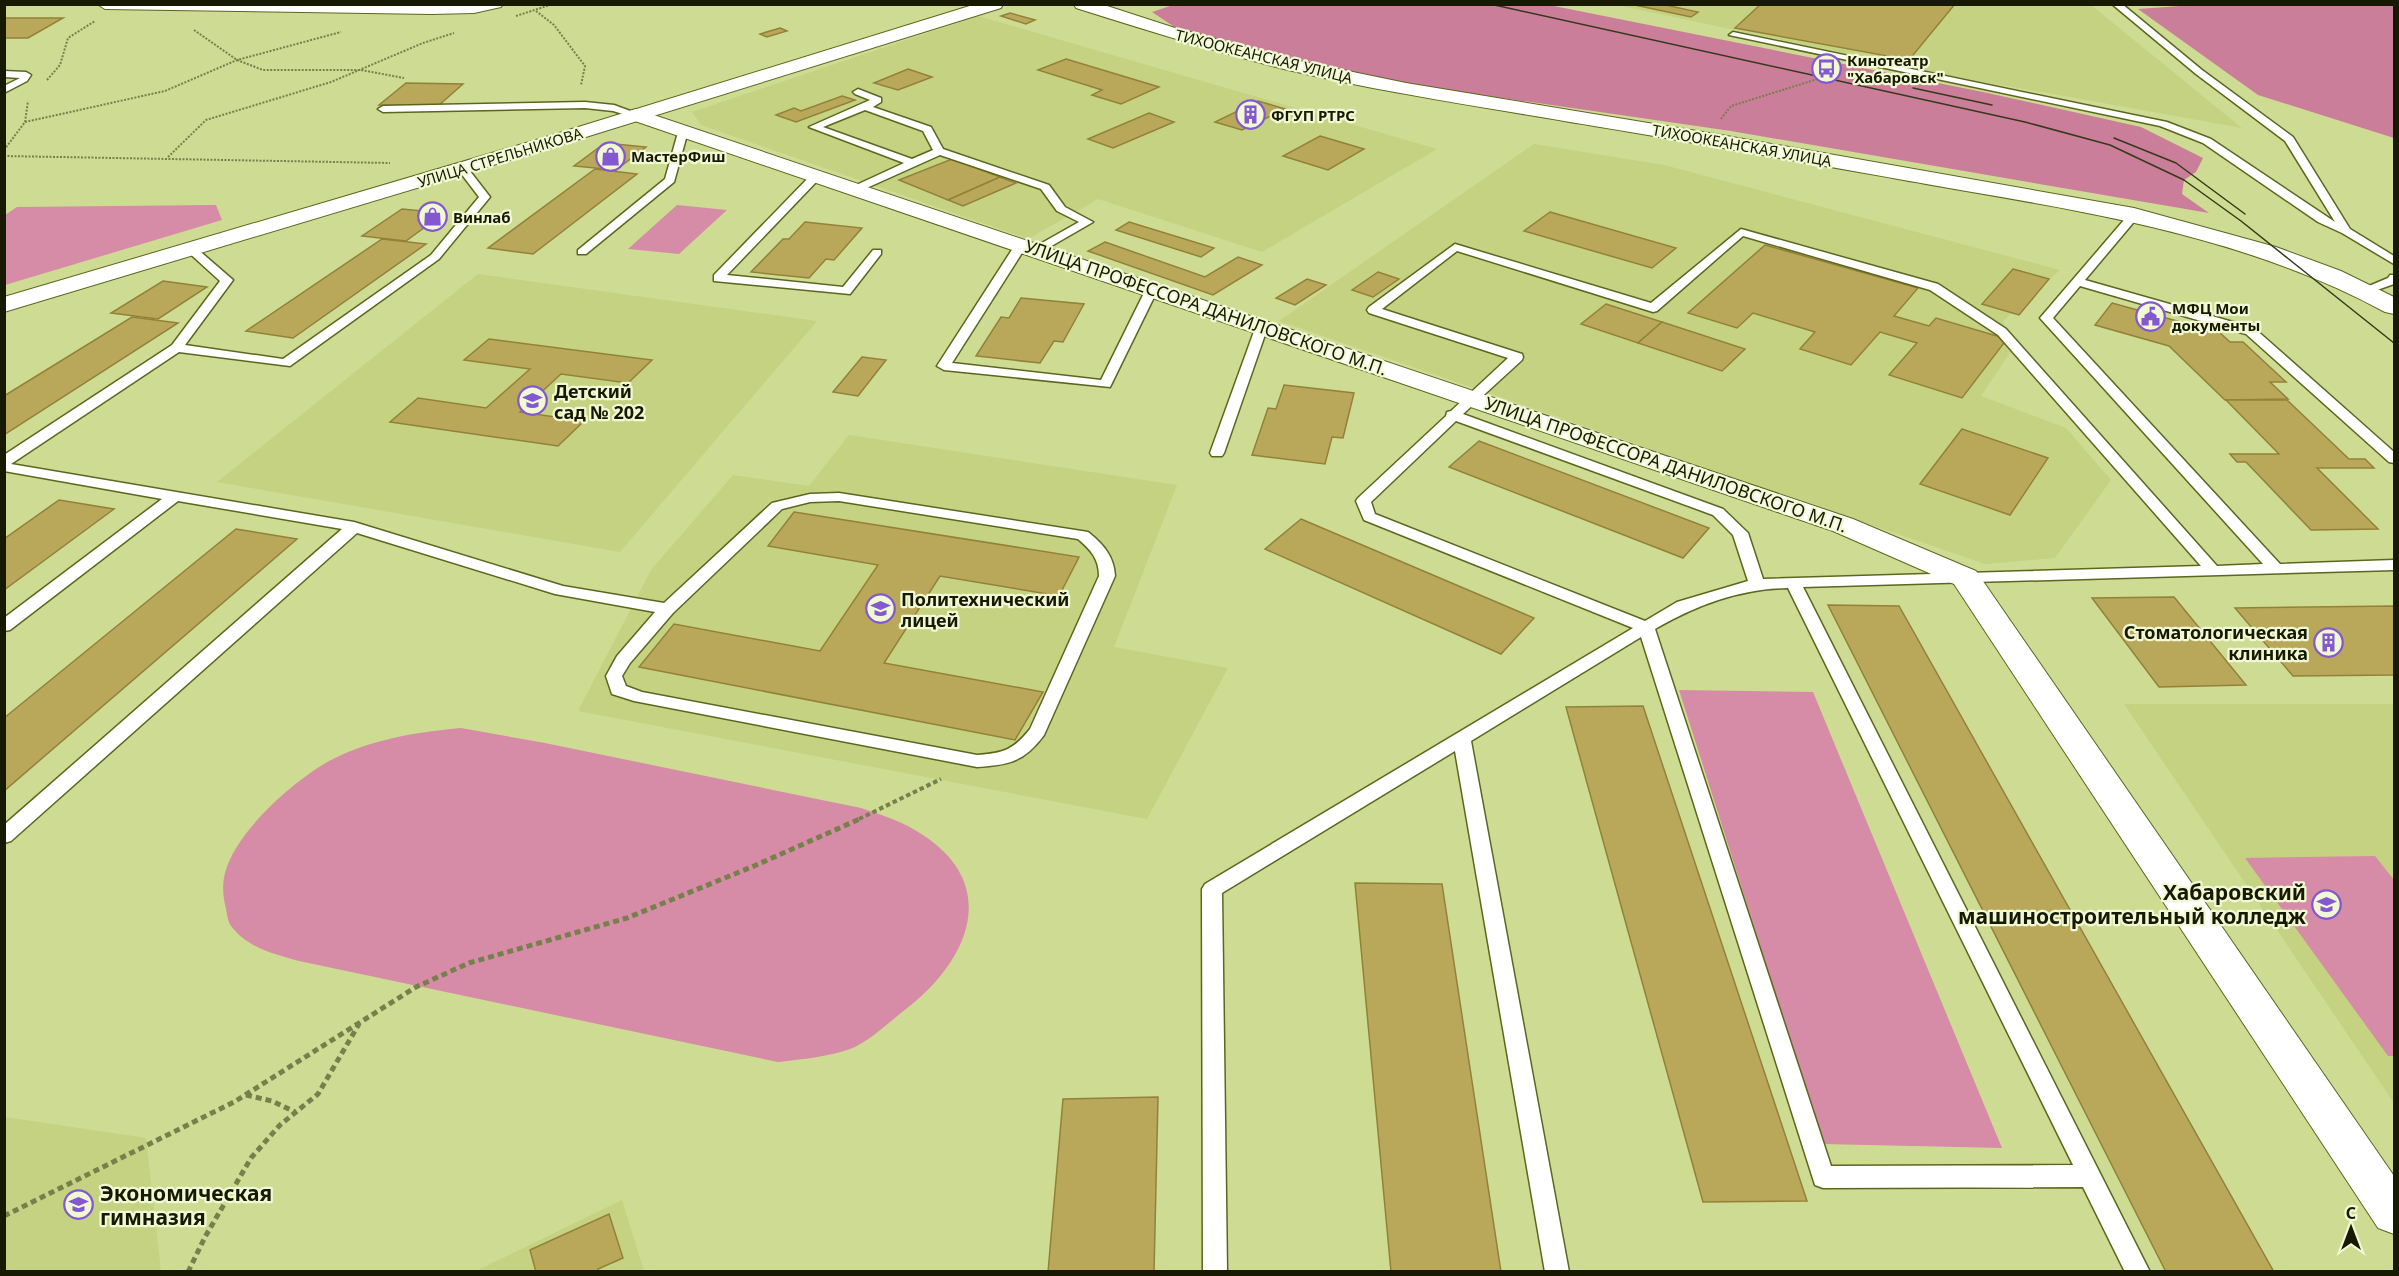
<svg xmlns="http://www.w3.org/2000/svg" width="2399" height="1276" viewBox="0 0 2399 1276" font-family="'Noto Sans',sans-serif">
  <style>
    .built { fill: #c4d282 }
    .green { fill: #d68ca6 }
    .forest { fill: #cb7e9a }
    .building { fill: #baa85a; stroke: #928239; stroke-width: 1.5 }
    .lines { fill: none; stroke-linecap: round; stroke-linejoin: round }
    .lane-casing { stroke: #5d661e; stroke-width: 3 }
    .street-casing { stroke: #5d661e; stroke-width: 2 }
    .secondary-casing { stroke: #5d661e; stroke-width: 2 }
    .primary-casing { stroke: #5d661e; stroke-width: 2 }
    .path-far2 { stroke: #777f4c; stroke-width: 2; stroke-dasharray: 2 1.5; stroke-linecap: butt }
    .path-far1 { stroke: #777f4c; stroke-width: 4; stroke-dasharray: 4.5 3; stroke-linecap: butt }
    .path { stroke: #777f4c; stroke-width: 5; stroke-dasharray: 6 4; stroke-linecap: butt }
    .lane { fill: #fff; fill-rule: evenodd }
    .street { fill: #fff; fill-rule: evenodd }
    .secondary { fill: #fff; fill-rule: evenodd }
    .primary { fill: #fff; fill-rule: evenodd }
    .tram { stroke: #343918; stroke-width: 1.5 }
    .labels { text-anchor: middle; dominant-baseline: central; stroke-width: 4.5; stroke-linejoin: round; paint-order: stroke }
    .far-street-label { font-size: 15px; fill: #171a00; stroke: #f1f8d4 }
    .far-poi-label { font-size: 15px; font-weight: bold; fill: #171a00; stroke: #f1f8d4; text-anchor: start }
    .street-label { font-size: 18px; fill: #171a00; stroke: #f1f8d4 }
    .poi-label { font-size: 18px; font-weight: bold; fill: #171a00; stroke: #f1f8d4; text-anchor: start }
    .near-poi-label { font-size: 21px; font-weight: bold; fill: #171a00; stroke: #f1f8d4; text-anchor: end }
  </style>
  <rect width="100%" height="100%" fill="#cedb92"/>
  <g class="built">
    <polygon points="1617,5 2091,5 2242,128 1947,75"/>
    <polygon points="978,16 1437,149 1262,252 1098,199 1028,239 701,125 692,112"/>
    <polygon points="1534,144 1664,165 2060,270 2002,322 2018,341 1981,396 2066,428 2111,480 2055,558 1985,564 1279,321"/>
    <polygon points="478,274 817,321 620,552 217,482"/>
    <polygon points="849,435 1177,485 1114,647 1228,668 1147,819 578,711 651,570 733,475 809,486"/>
    <polygon points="2124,704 2394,704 2394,1103"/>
    <polygon points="5,1117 146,1138 161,1271 5,1271"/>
    <polygon points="622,1200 644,1271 474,1272"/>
  </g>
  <g class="green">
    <polygon points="216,205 222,220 5,285 5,215 17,207"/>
    <polygon points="677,205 727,210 679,254 628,249"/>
    <polygon points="1679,690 1813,692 2002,1148 1823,1144"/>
    <path d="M461,728L545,743L861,808C882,815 904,822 923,835C1002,887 967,962 906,1009C889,1022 869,1042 850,1049C827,1057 803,1059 778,1062L299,961C274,954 248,948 231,926C228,922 227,914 226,909C223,897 222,885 225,873C235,832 296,778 333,759C373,739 417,732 461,728Z"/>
    <polygon points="2375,856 2394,880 2394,1056 2388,1056 2245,858"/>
  </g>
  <g class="forest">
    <polygon points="1176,4 1549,5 1983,92 2141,127 2203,158 2196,172 2184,180 2182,194 2209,213 1731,131 1440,89 1329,69 1240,48 1179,30 1152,12"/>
    <polygon points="2208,4 2394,5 2394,138 2258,95 2138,9"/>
  </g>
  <g class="building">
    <polygon points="1630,4 1661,4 1698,12 1691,17"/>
    <polygon points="1761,4 1955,4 1909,60 1735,28"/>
    <polygon points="1010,13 1035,20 1026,24 1001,16"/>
    <polygon points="4,18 63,18 28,38 4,38"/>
    <polygon points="780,28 787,31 767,37 760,34"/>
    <polygon points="1066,59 1159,87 1121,104 1092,95 1102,90 1038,70"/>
    <polygon points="908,69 932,77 898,90 874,83"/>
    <polygon points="406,83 463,84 438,106 379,105"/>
    <polygon points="842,96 855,100 796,122 776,115 794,108 801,111"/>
    <polygon points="1258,101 1285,109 1242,130 1215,122"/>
    <polygon points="1149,113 1174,122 1113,148 1088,139"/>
    <polygon points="1320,136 1364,149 1328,170 1283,156"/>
    <polygon points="605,143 646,147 616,170 574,166"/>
    <polygon points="952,159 1000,177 948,200 899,180"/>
    <polygon points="595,169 637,174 533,254 488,248"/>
    <polygon points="1000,177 1016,183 963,206 948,200"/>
    <polygon points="402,209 444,213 406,241 362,236"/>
    <polygon points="1550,212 1676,248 1652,268 1524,231"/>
    <polygon points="805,222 862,228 834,260 826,259 809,278 751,272 783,239 789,239"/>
    <polygon points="1129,222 1214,248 1201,257 1116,230"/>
    <polygon points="382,239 426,244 293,338 246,331"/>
    <polygon points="1105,242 1205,277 1238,257 1262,265 1213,295 1088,251"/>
    <polygon points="1765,245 1918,288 1894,316 1929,326 1936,318 2007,339 1962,398 1889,375 1917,343 1880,332 1851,365 1800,349 1815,332 1753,313 1737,328 1688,313"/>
    <polygon points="2013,269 2049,279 2019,315 1982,304"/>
    <polygon points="1378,272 1399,279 1373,297 1352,290"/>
    <polygon points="1307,279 1326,285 1295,305 1276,298"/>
    <polygon points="163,281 207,287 158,319 111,313"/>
    <polygon points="1021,298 1084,304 1063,342 1054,341 1040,363 976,356 1001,317 1009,318"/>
    <polygon points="2112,303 2220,333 2230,342 2243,342 2286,382 2270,382 2288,399 2225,400 2169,346 2095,325"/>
    <polygon points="1606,304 1662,322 1638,343 1581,324"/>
    <polygon points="132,317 178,323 4,435 4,396"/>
    <polygon points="1662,322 1745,349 1722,371 1638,343"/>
    <polygon points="489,339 652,360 628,383 561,374 520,412 584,421 558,446 390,422 418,398 486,408 530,369 464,360"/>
    <polygon points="862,357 886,360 858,396 833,392"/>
    <polygon points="1284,385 1354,393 1343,438 1332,437 1325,464 1252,455 1268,408 1276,409"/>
    <polygon points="2226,400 2287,400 2349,459 2365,459 2374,468 2317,468 2378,529 2311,530 2246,462 2237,462 2230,454 2279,454"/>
    <polygon points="1962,429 2048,458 2010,515 1920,484"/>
    <polygon points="1479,441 1709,528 1683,558 1449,467"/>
    <polygon points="59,500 114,509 4,590 4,539"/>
    <polygon points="794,512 1079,557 1059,596 940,576 884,663 1043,692 1015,740 639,667 674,624 820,651 878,565 768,546"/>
    <polygon points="1301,519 1534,618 1501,654 1265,549"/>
    <polygon points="236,529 297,539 4,791 4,718"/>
    <polygon points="2174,597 2246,685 2159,687 2092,598"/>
    <polygon points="1828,605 1899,606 2274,1272 2166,1272"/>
    <polygon points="2394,606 2394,675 2293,676 2235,608"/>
    <polygon points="1643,706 1807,1201 1703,1202 1566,707"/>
    <polygon points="1355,883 1442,884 1501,1272 1391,1272"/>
    <polygon points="1158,1097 1154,1272 1048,1272 1063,1099"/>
    <polygon points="609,1214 623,1258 598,1269 599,1272 536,1272 530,1250"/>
  </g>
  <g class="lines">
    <defs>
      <g id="lane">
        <polygon points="2112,4 2122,4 2202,70 2293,137 2350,229 2394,256 2394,264 2342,233 2318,222 2203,143 2160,126 1729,35 1733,32 2167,122 2211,139 2335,222 2285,141 2196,74"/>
        <polygon points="4,71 26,72 31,75 27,81 4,93 4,86 20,78 4,77"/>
        <path d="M858,89L881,98V102L873,107L931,127L943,149L1049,185L1065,207L1093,222L1041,252H1033V248L1079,222L1057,211L1041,189L940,155L860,191H852V187L904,163L809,127L870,100L855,94L853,92ZM865,110L923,131L933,150L912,159L823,127Z"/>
        <polygon points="585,102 614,105 641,115 636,118 613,111 585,108 383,112 378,109 383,106"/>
        <polygon points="679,129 688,131 674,182 586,254 578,254 578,250 665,179"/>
        <path d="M462,165L466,166L490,197L439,259L290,366L179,352L11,464L354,522L563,586L664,603L772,503L810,494L839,493L1088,532C1103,544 1114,556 1115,576L1044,735C1024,762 1009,765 977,767L634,701L612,694L606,676L617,656L655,612L555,594L357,533L11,841L4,843V825L342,529L178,501L10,630L4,631V618L162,499L4,471V455L172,345L220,281L187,251V247H195L233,280L185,345L283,359L431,255L479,197L457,168ZM839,501L1078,539C1091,550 1099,559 1099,576L1030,729C1013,750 1004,753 977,755L642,692L626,686L622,676L630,663L673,613L782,509L810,502Z"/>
        <polygon points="816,173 820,174 820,178 727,275 843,287 873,250 881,250 881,254 850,294 714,281 714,275 812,174"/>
        <path d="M2134,212L2140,215L2138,217L2085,280L2254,328L2394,452V463L2389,462L2246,334L2080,286L2053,318L2280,564L2394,560V570L1803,587L2150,1272H2125L2083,1187L1823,1188L1815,1185L1641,637L1471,741L1569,1272H1545L1455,751L1222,893L1227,1272H1203L1202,889L1205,884L1633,628L1364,520L1356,501L1358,498L1446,416L1447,412L1451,411L1508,358L1369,313L1367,310L1369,307L1455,244L1651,303L1741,229L1938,284L2006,329L2217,566L2263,564L2040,318L2130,213ZM1743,236L1930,290L1998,335L2201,566L1763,579L1748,533L1723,509L1463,414L1522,360L1523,357L1522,354L1382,309L1457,251L1653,312L1657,311ZM1456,421L1713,515L1733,535L1748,581L1677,602L1645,621L1375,514L1371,502ZM1788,588L2073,1165L1831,1166L1655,629C1697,605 1739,589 1788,588Z"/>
        <polygon points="1021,242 1027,245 952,363 1101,380 1146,289 1152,285 1156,286 1158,289 1110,387 944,370 937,366 1015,245"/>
        <polygon points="2390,275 2394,275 2394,284 2363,295 2357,291 2388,278"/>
        <polygon points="1262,322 1268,326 1224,453 1222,456 1212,456 1210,453 1256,326"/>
      </g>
      <g id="street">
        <polygon points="97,4 503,4 501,7 474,13 432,14 105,9"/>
        <polygon points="636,109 1853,519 1976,571 2394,1176 2394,1234 2378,1228 1954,584 1833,531 629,119 627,115 629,111"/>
      </g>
      <polygon id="secondary" points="976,4 1003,4 1001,8 560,145 4,312 4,297 546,137"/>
      <path id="primary" d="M1074,4H1101L1175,28L1290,59L1406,83L1721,135L2134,208L2276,247L2341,271L2394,297V314L2385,312C2234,230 2065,209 1898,179C1786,159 1675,139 1564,121C1470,105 1376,91 1284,69C1214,51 1145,30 1076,8Z"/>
    </defs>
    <use href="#lane" class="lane-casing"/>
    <use href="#street" class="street-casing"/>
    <use href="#secondary" class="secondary-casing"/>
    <use href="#primary" class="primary-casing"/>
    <g class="path-far2">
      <polyline points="536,11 554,25 585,66 581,85"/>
      <polyline points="516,16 553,4"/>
      <polyline points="194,30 237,60 263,70 361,70 404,78"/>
      <polyline points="47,80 60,65 68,38 95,21"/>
      <polyline points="1721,119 1731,106 1824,77 1825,73"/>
      <polyline points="25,122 165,91 237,60 341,32"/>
      <polyline points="4,150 25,122 28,101"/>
      <polyline points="4,156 390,163"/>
      <polyline points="168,157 206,120 331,82 423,43 454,33"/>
    </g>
    <polyline class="path-far1" points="859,819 941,779"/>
    <g class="path">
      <polyline points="246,1095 272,1101 295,1112"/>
      <polyline points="4,1216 234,1102 416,987 469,963 627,918 754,866 862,818"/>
      <polyline points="188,1272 205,1237 251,1158 280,1125 318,1094 359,1024"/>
    </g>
    <use href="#lane" class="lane"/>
    <use href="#street" class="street"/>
    <use href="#secondary" class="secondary"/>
    <use href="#primary" class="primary"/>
    <g class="tram">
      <polyline points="1490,4 2025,122 2110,145 2184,180 2241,221 2394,343"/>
      <polyline points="1913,88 1992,105"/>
      <polyline points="2114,138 2176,163 2245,214"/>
    </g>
  </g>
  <defs>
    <symbol id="bus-ring" viewBox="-11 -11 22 22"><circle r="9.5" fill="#f1f8d4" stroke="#8358d1" stroke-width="1.5"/><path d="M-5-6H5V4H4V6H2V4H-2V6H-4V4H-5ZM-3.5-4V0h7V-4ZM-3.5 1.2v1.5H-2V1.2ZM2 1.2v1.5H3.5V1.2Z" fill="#8358d1"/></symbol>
    <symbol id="building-ring" viewBox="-11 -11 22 22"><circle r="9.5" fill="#f1f8d4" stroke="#8358d1" stroke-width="1.5"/><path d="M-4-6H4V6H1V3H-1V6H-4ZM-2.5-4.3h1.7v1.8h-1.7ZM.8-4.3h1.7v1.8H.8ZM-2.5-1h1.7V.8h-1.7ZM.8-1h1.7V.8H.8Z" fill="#8358d1"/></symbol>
    <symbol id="shop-ring" viewBox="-11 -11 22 22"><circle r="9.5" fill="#f1f8d4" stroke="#8358d1" stroke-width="1.5"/><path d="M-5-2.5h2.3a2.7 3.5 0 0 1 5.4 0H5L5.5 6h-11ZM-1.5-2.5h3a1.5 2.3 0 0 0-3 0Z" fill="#8358d1"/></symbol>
    <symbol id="civic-ring" viewBox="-11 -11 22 22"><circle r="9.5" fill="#f1f8d4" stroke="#8358d1" stroke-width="1.5"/><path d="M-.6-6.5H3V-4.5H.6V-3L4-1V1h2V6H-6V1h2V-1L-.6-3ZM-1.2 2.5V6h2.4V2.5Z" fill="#8358d1"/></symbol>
    <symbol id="school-ring" viewBox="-11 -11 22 22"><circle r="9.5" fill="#f1f8d4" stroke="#8358d1" stroke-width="1.5"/><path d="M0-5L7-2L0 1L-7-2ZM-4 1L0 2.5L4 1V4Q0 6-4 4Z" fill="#8358d1"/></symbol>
    <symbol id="university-ring" viewBox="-11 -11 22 22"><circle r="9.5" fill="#f1f8d4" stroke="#8358d1" stroke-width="1.5"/><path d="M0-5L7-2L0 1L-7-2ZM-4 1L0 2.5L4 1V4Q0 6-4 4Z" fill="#8358d1"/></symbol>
  </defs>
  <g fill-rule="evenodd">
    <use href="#bus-ring" x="1810" y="52" width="33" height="33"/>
    <use href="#building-ring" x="1234" y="98" width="33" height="33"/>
    <use href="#shop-ring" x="594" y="140" width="33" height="33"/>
    <use href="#shop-ring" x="416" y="200" width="33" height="33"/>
    <use href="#civic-ring" x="2134" y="300" width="33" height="33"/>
    <use href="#school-ring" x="516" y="384" width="33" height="33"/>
    <use href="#school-ring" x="864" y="592" width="33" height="33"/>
    <use href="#building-ring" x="2312" y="626" width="33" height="33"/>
    <use href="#university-ring" x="2310" y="888" width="33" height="33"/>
    <use href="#school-ring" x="62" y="1188" width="33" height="33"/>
  </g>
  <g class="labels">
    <g class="far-street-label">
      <text transform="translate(1264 56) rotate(14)">ТИХООКЕАНСКАЯ УЛИЦА</text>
      <text transform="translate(1742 145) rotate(10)">ТИХООКЕАНСКАЯ УЛИЦА</text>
      <text transform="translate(500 157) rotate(-17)">УЛИЦА СТРЕЛЬНИКОВА</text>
    </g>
    <g class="far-poi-label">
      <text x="1847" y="60">Кинотеатр<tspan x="1847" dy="17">"Хабаровск"</tspan></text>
      <text x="1271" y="115">ФГУП РТРС</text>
      <text x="631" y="156">МастерФиш</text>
      <text x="453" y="217">Винлаб</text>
      <text x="2172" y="308">МФЦ Мои<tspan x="2172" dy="17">документы</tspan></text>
    </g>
    <g class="street-label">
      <text transform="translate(1206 307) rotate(19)">УЛИЦА ПРОФЕССОРА ДАНИЛОВСКОГО М.П.</text>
      <text transform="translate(1666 464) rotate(19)">УЛИЦА ПРОФЕССОРА ДАНИЛОВСКОГО М.П.</text>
    </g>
    <g class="poi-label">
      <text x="554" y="391">Детский<tspan x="554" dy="21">сад № 202</tspan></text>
      <text x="901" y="599">Политехнический<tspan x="901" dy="21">лицей</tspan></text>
      <text x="2308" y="632" text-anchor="end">Стоматологическая<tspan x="2308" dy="21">клиника</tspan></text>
    </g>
    <g class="near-poi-label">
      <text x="2306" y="892">Хабаровский<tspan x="2306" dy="24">машиностроительный колледж</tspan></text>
      <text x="100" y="1193" text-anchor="start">Экономическая<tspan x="100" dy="24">гимназия</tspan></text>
    </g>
  </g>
  <rect width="2399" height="1276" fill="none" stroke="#171a00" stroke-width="12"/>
  <g transform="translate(2351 1228)" stroke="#f1f8d4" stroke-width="4.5" paint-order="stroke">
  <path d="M0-4.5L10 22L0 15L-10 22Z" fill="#171a00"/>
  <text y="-9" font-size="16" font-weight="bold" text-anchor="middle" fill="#171a00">С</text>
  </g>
</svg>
